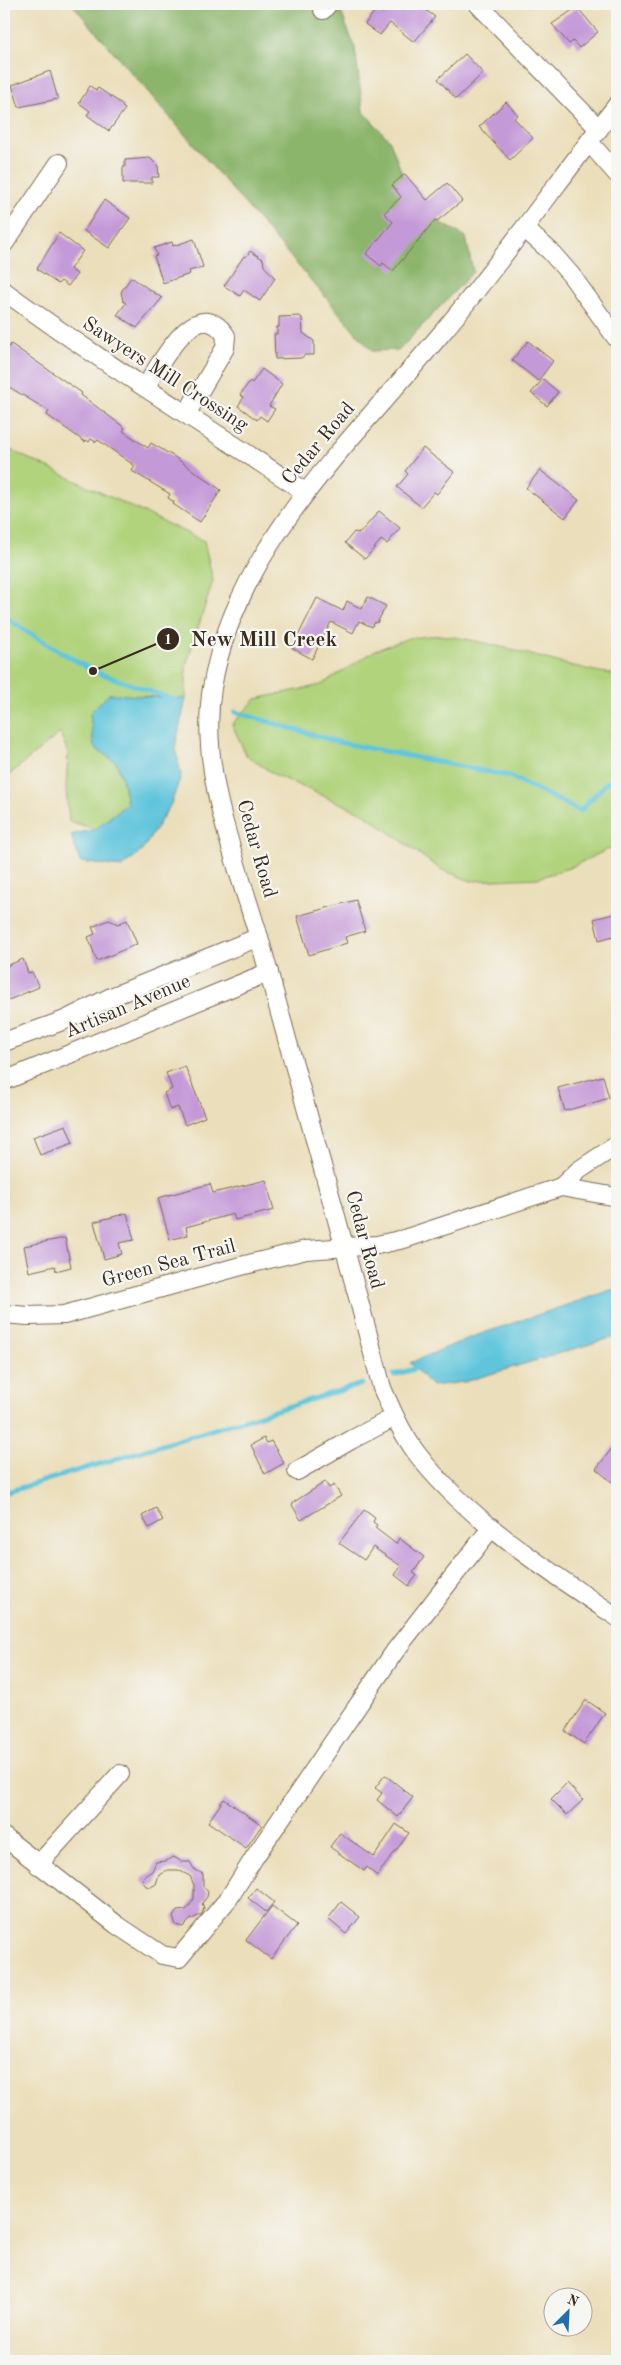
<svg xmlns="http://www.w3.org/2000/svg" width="621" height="2365" viewBox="0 0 621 2365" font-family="'Old Standard TT',serif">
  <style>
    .green { fill: #b0d37c; stroke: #767e4d }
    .forest { fill: #8cb56c; stroke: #647045 }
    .water { fill: #5fc5dc; stroke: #4d787d }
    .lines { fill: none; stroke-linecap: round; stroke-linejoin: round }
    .stream { stroke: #5fc5dc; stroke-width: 5 }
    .building { fill: #c499d8 }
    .minor-casing { stroke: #796955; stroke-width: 20 }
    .minor { stroke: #fff; stroke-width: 18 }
    .labels { text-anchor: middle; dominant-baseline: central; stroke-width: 4.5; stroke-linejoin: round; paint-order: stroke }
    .street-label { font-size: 20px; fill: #3b2a1e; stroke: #f6f6f2 }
    .leader { fill: none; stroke: #3b2a1e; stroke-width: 2 }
    .callout-dot { fill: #3b2a1e; stroke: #f6f6f2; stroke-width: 2 }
    .mark-label { font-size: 15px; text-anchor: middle; font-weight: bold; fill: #fff }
    .callout-label { font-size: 21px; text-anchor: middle; font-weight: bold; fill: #3b2a1e; stroke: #f6f6f2; stroke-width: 4.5; stroke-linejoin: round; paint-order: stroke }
  </style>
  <rect width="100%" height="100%" fill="#f6f6f2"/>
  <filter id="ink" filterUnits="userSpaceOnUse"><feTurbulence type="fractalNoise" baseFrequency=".02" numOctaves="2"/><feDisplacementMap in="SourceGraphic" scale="10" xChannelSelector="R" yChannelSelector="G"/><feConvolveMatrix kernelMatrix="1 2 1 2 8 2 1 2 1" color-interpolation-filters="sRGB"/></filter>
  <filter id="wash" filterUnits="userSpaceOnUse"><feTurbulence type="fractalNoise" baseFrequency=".0096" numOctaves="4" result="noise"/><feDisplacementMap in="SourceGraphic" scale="20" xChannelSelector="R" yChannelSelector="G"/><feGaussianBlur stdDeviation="1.12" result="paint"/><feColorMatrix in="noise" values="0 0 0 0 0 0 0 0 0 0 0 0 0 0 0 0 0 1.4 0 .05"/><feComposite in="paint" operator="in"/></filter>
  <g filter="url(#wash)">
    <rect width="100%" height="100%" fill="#ebdeba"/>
    <g class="green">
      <polygon points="4,447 204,541 213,581 186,665 186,699 109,694 94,747 117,763 123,782 127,804 95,829 69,821 66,789 68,753 60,733 4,779"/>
      <path d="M440,635C501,642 557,666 617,675V845L569,868L538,878L471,881L440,869L365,814L275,775L246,755L232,724L256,699L321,685L376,650L409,638Z"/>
    </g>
    <polygon class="forest" points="72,4 338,4 355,48 363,111 390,141 414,207 466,237 473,272 399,350 372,351"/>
    <g class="water">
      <polygon points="109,694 186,699 175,747 181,775 171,804 142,851 121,867 80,862 71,835 95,829 127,804 123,782 117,763 94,747 90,713"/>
      <polygon points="617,1288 617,1336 464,1382 432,1386 410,1363 469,1338"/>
    </g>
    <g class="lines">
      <g class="stream">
        <polyline points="4,616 26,631 93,671 175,700"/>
        <polyline points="235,712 338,742 509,776 580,811 606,783 617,776"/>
        <polyline points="394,1375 420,1367"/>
        <polyline points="4,1493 362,1384"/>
      </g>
    </g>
    <g id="blocks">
      <g class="building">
        <polygon points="391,4 418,4 435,17 414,42 390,23 380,35 365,24 377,8 383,13"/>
        <polygon points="577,7 598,32 579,48 573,41 569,44 552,24"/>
        <polygon points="465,54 483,73 456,99 438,79"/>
        <polygon points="50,71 58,99 19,107 12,85"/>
        <polygon points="90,86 96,90 98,88 110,96 123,105 122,107 125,109 109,131 87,115 90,111 79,103"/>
        <polygon points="506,102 518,115 514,118 533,138 510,160 479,127"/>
        <polygon points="150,158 158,166 159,177 152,177 152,183 123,183 123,167 125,167 125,160"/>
        <polygon points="405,174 427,200 447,183 462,201 437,221 435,220 393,271 383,263 381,266 366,254 393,222 384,213 401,197 392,185"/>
        <polygon points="104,200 130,218 109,248 84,231"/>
        <polygon points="59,233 83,251 70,269 77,274 68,286 61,281 58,284 37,269"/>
        <polygon points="194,239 203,267 189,271 190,274 163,283 154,256 157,255 154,248 172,242 173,246"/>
        <polygon points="250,251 263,259 264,266 275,278 260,301 244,290 240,296 224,286 244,256 246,257"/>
        <polygon points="131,277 162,298 137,328 117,315 126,303 123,301 121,292"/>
        <polygon points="300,316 302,318 303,333 314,341 314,355 305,355 301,358 275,359 274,334 277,334 277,327 279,327 279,317"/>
        <polygon points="528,341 553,361 538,381 512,360"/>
        <polygon points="11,344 82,393 81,395 125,428 123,431 148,448 151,443 173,456 221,490 200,522 173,504 174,502 168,498 170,494 132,471 135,466 98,440 96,442 91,439 89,442 86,440 85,442 47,415 49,411 4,384 4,354"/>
        <polygon points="262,369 282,384 269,406 275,409 267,421 260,416 257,420 238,406 244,397 240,395 250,381 252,383"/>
        <polygon points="543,379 558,392 547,406 531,393"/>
        <polygon points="423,448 454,472 437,494 434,492 421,507 397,487 408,474 405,471"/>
        <polygon points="540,470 579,500 565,518 526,488"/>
        <polygon points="379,511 400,528 387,544 381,540 365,559 345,543 354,532 360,533"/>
        <polygon points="368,597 386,606 377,623 375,622 372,627 359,621 353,633 331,622 312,659 292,648 317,598 343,611 347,601 362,609"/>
        <polygon points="356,900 365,931 345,937 347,943 309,955 297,916"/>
        <polygon points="617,913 617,935 599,940 594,919"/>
        <polygon points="109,920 118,924 127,920 137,944 97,961 88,937 95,934 92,927"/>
        <polygon points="23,959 28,973 32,972 39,987 4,1002 4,967"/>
        <polygon points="185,1066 205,1117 185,1125 178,1107 170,1110 164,1093 172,1089 166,1073"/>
        <polygon points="603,1076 609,1098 565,1111 558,1088"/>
        <polygon points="66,1125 73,1143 40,1155 33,1137"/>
        <polygon points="266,1180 274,1210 235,1220 233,1214 186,1227 188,1235 170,1240 158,1198 210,1184 213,1193"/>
        <polygon points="127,1213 134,1240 119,1243 122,1254 104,1259 94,1222"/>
        <polygon points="65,1238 71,1267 56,1271 55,1266 29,1272 24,1246"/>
        <polygon points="264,1438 267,1443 271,1441 284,1463 265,1474 251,1445"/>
        <polygon points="617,1442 617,1486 596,1469"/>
        <polygon points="325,1482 329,1488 334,1485 341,1496 301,1520 292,1505 294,1502"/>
        <polygon points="156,1508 163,1520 149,1528 142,1516"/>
        <polygon points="364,1510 375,1518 373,1522 377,1525 375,1528 396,1544 399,1538 424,1557 413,1573 417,1575 409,1586 395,1575 401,1566 373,1547 364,1560 339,1543"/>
        <polygon points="586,1700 605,1713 584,1744 565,1731"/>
        <polygon points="385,1775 413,1797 398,1817 377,1800 382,1793 375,1788"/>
        <polygon points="567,1783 583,1800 567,1815 551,1799"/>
        <polygon points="224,1799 262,1825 246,1848 208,1822"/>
        <polygon points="396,1824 409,1833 377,1876 367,1867 364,1871 330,1847 340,1833 374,1857"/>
        <polygon points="174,1857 182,1862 190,1862 194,1869 203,1874 203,1886 208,1892 207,1897 202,1903 204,1908 202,1914 190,1920 183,1927 176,1925 173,1917 177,1911 186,1910 194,1899 194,1885 190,1876 178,1870 167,1870 159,1875 156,1884 151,1887 146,1886 142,1881 144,1876 152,1871 156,1862 166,1861"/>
        <polygon points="256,1888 274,1902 266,1912 248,1898"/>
        <polygon points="341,1902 360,1917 346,1934 328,1919"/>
        <polygon points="272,1906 297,1925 271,1959 246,1940"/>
      </g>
    </g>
  </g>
  <g filter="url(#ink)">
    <use href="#blocks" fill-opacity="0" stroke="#796955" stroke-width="1"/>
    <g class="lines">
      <defs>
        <g id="minor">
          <polyline points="478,4 599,129"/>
          <polyline points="323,10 328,4"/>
          <path d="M617,105C558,181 503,260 441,334C354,439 235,547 212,688C198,775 239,866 262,948C302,1095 344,1241 382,1388C392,1411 402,1434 418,1455C465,1517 552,1574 617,1617"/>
          <polyline points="589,142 617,174"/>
          <polyline points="525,229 550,251 571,275 617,339"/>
          <polyline points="4,244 59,163"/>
          <path d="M4,291C101,362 205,425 305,492"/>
          <path d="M146,386C160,365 197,291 226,336L225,348L187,413"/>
          <polyline points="4,1042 65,1020 111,997 259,937"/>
          <polyline points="4,1081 269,972"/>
          <polyline points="561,1187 617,1197"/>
          <polyline points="4,1314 28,1316 64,1315 241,1266 306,1250 377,1245 404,1239 561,1187 579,1170 617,1145"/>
          <polyline points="297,1471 351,1440 395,1417"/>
          <polyline points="4,1837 117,1925 162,1955 179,1958 229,1898 254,1858 395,1651 492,1527"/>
          <polyline points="38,1865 120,1774"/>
        </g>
      </defs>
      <use href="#minor" class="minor-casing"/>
      <use href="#minor" class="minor"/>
    </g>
  </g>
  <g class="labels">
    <g class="street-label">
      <text transform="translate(165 375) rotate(33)">Sawyers Mill Crossing</text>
      <text transform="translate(319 444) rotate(-50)">Cedar Road</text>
      <text transform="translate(256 849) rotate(74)">Cedar Road</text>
      <text transform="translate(128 1007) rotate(-23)">Artisan Avenue</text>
      <text transform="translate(364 1240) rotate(75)">Cedar Road</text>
      <text transform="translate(169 1264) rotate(-15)">Green Sea Trail</text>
    </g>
  </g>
  <path class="leader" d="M93 671L168 639"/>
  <g class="callout-dot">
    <circle cx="93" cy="671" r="5"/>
    <circle cx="168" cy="639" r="12"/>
  </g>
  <g class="mark-label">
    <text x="168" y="644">1</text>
  </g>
  <g class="callout-label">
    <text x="264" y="646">New Mill Creek</text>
  </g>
  <rect width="621" height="2365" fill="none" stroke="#f6f6f2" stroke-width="20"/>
  <g transform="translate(568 2312) rotate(24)"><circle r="24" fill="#f6f6f2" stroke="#aba49d"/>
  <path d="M0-4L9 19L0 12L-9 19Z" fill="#1f6fb2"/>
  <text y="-8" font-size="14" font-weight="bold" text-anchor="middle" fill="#3b2a1e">N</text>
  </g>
</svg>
